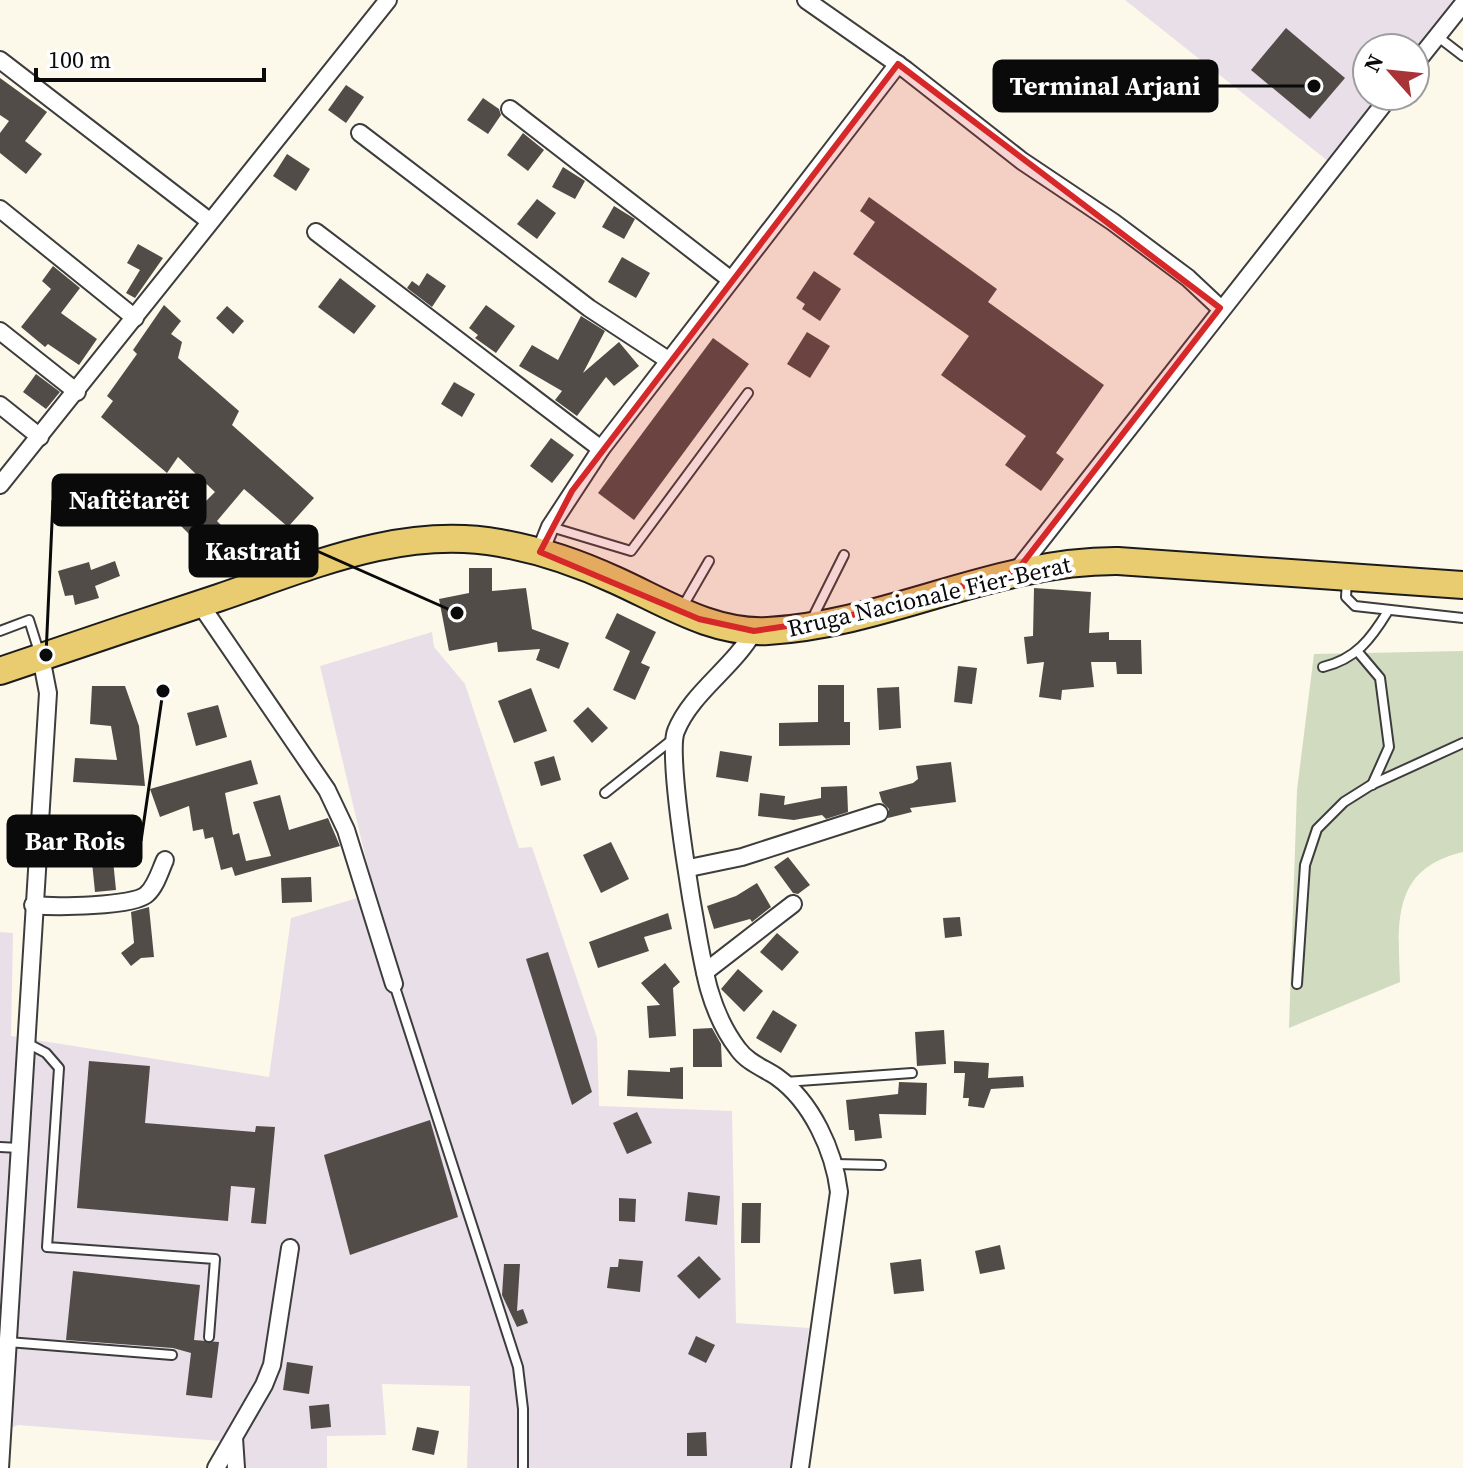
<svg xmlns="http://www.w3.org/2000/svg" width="1463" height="1468" viewBox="0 0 1463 1468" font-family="'Source Serif 4',serif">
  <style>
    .industrial { fill: #e8dfe8 }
    .cemetery { fill: #d1dbbf }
    .building { fill: #514c48 }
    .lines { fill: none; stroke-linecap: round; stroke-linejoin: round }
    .lane-casing { stroke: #3d3d3d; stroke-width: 12 }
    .street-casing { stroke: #3d3d3d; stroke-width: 20 }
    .primary-casing { stroke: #1b1b1b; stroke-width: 30 }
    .lane { stroke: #fff; stroke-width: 8 }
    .street { stroke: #fff; stroke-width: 16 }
    .primary { stroke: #e8cc6f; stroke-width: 26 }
    .marked { fill: #d62828; fill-opacity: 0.2; stroke: #d62828; stroke-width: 6; stroke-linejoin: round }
    .labels { text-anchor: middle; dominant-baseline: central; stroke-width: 8; stroke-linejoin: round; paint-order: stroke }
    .street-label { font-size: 24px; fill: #0a0a0a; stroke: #fff }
    .leader { fill: none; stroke: #0a0a0a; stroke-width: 3 }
    .callout-dot { fill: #0a0a0a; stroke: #fff; stroke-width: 3 }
    .callout { fill: #0a0a0a; stroke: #0a0a0a; stroke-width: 3 }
    .callout-label { font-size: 26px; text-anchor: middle; font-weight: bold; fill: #fff }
  </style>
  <rect width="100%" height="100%" fill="#fcf9ea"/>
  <g class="industrial">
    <polygon points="1125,0 1454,0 1415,50 1367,48 1367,96 1379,96 1328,161"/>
    <polygon points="432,632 434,647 465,684 519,848 532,847 597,1038 599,1106 732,1111 736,1323 809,1328 792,1468 467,1468 470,1386 382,1384 386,1435 327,1436 327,1468 233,1468 221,1441 18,1425 0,1432 0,932 13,933 11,1036 269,1077 291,918 374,893 320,666"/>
  </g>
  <path class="cemetery" d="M1463,651V852C1391,869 1398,922 1400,982L1289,1028L1297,790L1314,654Z"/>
  <g class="building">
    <polygon points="1286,28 1345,78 1310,119 1251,70"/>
    <polygon points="0,78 47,112 25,141 42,154 26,174 0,153 0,133 9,121 0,115"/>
    <polygon points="346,85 364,97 346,123 328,110"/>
    <polygon points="483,98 499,109 501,115 488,134 467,120"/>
    <polygon points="523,133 544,150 528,171 507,155"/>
    <polygon points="287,154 310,169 296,191 273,176"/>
    <polygon points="563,167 585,181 575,199 552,187"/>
    <polygon points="869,197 997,289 988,302 1104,385 1056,453 1064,459 1041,491 1005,465 1026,436 941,375 969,336 853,254 875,222 860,211"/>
    <polygon points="537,199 556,213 537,239 517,224"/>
    <polygon points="614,206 635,219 624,239 602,227"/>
    <polygon points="138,244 163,258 135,298 126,293 140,270 127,263"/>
    <polygon points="622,257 650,273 636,298 608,282"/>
    <polygon points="53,266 80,288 61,313 97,339 79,365 48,344 45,347 21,327 51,289 42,281"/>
    <polygon points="814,271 841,289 820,321 802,309 805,304 796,298"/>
    <polygon points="427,273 446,286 432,307 407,288 412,281 419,286"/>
    <polygon points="340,278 376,306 354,334 318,307"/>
    <polygon points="164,305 181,321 171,334 182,342 178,358 239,411 232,425 314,498 288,527 244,489 217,521 222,526 201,546 181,526 215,492 178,457 167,473 101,417 113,401 107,396 137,354 133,350"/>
    <polygon points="486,305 515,326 496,353 475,338 478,335 469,328"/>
    <polygon points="227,306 244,321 233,334 216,318"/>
    <polygon points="581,316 605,331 583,373 619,342 639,366 614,386 606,377 577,416 555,400 562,391 519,366 532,345 558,360"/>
    <polygon points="807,332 830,346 810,378 787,364"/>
    <polygon points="713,338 749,364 634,520 598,493"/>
    <polygon points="36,374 60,392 46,409 23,392"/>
    <polygon points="454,382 475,394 462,417 441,404"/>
    <polygon points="551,438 574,455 552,483 530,466"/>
    <polygon points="115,561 120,576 95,586 99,598 75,605 73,595 65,596 58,571 89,562 91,570"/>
    <polygon points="469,568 492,568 492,591 526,588 532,629 569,643 559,669 536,660 540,649 498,652 497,642 449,651 439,599 469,593"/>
    <polygon points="1034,588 1091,592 1089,633 1109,632 1109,640 1141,640 1142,674 1117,674 1116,662 1091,662 1094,687 1062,690 1061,700 1039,697 1044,662 1027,664 1024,637 1033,636"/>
    <polygon points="617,613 656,632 641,663 650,667 635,700 613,690 630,651 605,638"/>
    <polygon points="958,666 977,668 972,704 954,702"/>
    <polygon points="818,685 844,685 844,722 850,722 850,745 779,746 779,723 818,722"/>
    <polygon points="92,686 125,686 139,726 145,786 73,782 75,758 117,760 111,726 90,724"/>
    <polygon points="899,687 901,728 879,730 877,688"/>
    <polygon points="531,688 547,731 514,743 498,701"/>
    <polygon points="218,705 227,737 196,746 187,713"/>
    <polygon points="588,707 608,728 592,743 573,721"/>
    <polygon points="720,751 752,756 748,782 716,777"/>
    <polygon points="554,756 561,780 541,786 534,762"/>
    <polygon points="251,760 258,784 225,793 233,835 239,833 246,861 271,856 253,802 280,795 289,830 328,818 340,846 235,876 232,867 221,870 213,837 205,839 203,829 193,831 189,806 160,817 150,789"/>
    <polygon points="951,762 956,802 910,808 912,812 888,818 889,809 882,802 879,792 913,783 918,779 916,766"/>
    <polygon points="847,786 848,812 826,819 822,815 794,820 758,816 760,793 785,796 784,805 821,798 821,787"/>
    <polygon points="611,842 629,879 601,893 583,855"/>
    <polygon points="788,857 810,885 798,894 793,893 774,867"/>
    <polygon points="113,860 116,890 95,892 92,862"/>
    <polygon points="311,877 312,902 282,903 281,878"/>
    <polygon points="757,883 771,907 752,922 750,919 714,929 707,906 736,896"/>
    <polygon points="149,907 154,957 141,958 131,966 121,953 134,943 131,912"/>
    <polygon points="668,913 672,929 644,937 649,951 598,968 589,942"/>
    <polygon points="960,917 962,936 945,938 943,918"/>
    <polygon points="777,933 799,952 782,971 760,952"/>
    <polygon points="548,952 592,1092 572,1105 526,959"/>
    <polygon points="665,963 680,982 673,988 676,1036 649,1038 647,1006 660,1005 641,983"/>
    <polygon points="738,969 763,991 744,1012 721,989"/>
    <polygon points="773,1010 797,1025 781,1053 756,1038"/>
    <polygon points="712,1028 721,1044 722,1067 693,1067 693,1029"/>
    <polygon points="944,1030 946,1064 917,1066 915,1032"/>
    <polygon points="89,1061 150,1066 145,1123 255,1132 256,1126 275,1127 266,1224 251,1223 255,1188 231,1186 228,1221 77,1208"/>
    <polygon points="954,1061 989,1063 988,1078 1023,1076 1024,1087 991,1089 984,1108 968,1106 969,1098 963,1098 965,1073 954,1073"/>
    <polygon points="683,1067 683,1099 627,1096 628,1070 670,1072 670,1068"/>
    <polygon points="899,1082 927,1083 926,1115 879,1114 882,1138 855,1141 854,1130 849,1130 846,1100 898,1094"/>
    <polygon points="637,1112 652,1143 627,1154 613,1123"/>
    <polygon points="430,1120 458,1217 350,1255 324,1155"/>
    <polygon points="688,1192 720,1196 717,1225 685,1221"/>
    <polygon points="619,1198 636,1199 635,1222 619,1221"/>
    <polygon points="742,1203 761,1203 760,1243 741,1243"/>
    <polygon points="1000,1245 1005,1269 980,1274 975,1251"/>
    <polygon points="699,1256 721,1279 699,1299 677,1276"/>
    <polygon points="619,1259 643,1261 640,1292 607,1288 610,1267 618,1267"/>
    <polygon points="921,1259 924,1291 894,1294 890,1263"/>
    <polygon points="504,1264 520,1264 517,1311 523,1309 528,1323 517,1327 502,1295"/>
    <polygon points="73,1271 200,1285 194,1340 219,1342 212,1398 186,1395 191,1353 173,1348 66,1340"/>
    <polygon points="696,1336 715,1345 706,1363 688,1354"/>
    <polygon points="287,1362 313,1366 309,1394 283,1390"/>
    <polygon points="329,1404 331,1427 311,1429 309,1406"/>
    <polygon points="417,1427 439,1431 434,1455 412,1450"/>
    <polygon points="706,1432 707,1456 687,1456 687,1433"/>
  </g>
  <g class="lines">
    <defs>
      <g id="lane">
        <polyline points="1437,36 1463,56"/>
        <polyline points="551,527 631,551 748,393"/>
        <polyline points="1347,580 1346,597 1355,606 1463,618"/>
        <polyline points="683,606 709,561"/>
        <polyline points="811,621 844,555"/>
        <polyline points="0,631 29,620 40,655"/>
        <polyline points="1358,652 1380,678 1389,747 1372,785"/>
        <path d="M1323,667C1356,659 1371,639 1388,611"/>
        <polyline points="605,793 673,739"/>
        <polyline points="394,984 518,1367 523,1409 523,1468"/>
        <polyline points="1297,984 1305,865 1317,829 1344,802 1371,785 1463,743"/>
        <polyline points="27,1043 46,1053 59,1068 47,1247 215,1259 209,1337"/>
        <polyline points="785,1082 912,1073"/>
        <polyline points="0,1147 19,1148"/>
        <polyline points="834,1164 881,1165"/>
        <polyline points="8,1342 172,1355"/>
      </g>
      <g id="street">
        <polyline points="806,0 906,70 1022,161 1113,222 1188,278 1220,308"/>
        <polyline points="0,60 208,220"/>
        <polyline points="1415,64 1463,4"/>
        <polyline points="510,109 731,280"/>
        <polyline points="360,133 589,308 668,360"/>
        <polyline points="0,209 135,318"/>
        <polyline points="316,232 601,449"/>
        <polyline points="0,331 77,392"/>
        <polyline points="0,405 40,437"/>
        <polyline points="0,485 388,0"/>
        <polyline points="540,552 550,527 601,449 898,64"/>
        <polyline points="1016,572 1390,96"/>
        <polyline points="200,604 327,790 346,830 394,984"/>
        <path d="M754,631C733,668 691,693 676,731C665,757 699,954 709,989C715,1010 725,1032 738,1049C748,1063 764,1068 777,1077C812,1102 834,1151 839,1192L800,1468"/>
        <polyline points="689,868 742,857 879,813"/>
        <path d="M33,905C53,907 135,907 147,894C156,886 160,871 165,860"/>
        <polyline points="705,972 793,904"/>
        <polyline points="234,1438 236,1468"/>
        <polyline points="0,1468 48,693 41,657"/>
        <polyline points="216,1468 264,1385 272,1365 290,1248"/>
      </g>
      <path id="primary" d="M0,671C73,646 145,622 218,598C309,567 402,525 500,543C540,550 578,563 615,580C664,602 712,634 768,631C887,624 997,560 1118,561L1463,585"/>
    </defs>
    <use href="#lane" class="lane-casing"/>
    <use href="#street" class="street-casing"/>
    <use href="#primary" class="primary-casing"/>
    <use href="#lane" class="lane"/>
    <use href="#street" class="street"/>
    <use href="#primary" class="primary"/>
  </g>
  <path class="marked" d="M898,64L1220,308L1016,572L841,618L754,631L699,619L540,552L572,491Z"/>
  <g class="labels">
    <g class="street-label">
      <text transform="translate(929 596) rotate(-13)">Rruga Nacionale Fier-Berat</text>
    </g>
  </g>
  <path class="leader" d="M1314 86L1217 86M46 655L53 500M457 613L317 551M163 691L141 841"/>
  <g class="callout-dot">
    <circle cx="1314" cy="86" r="8"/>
    <circle cx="46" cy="655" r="8"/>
    <circle cx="457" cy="613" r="8"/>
    <circle cx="163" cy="691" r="8"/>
  </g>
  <g class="callout">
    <rect x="994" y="61" width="223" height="50" rx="8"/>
    <rect x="53" y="475" width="152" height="50" rx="8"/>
    <rect x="190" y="526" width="127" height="50" rx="8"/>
    <rect x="8" y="816" width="133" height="50" rx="8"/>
  </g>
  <g class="callout-label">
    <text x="1105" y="95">Terminal Arjani</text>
    <text x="129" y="509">Naftëtarët</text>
    <text x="253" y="560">Kastrati</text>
    <text x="75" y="850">Bar Rois</text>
  </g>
  <g transform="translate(1391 72) rotate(297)"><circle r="38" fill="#ffffff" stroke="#9d9d9d" stroke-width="2"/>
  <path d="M0-6L14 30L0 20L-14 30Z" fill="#a93438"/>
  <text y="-12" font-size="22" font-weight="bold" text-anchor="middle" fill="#0a0a0a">N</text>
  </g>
  <path d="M36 68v12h228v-12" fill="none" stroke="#0a0a0a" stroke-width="4"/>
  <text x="48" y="68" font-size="24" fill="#0a0a0a" stroke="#ffffff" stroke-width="6" paint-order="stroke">100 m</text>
</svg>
